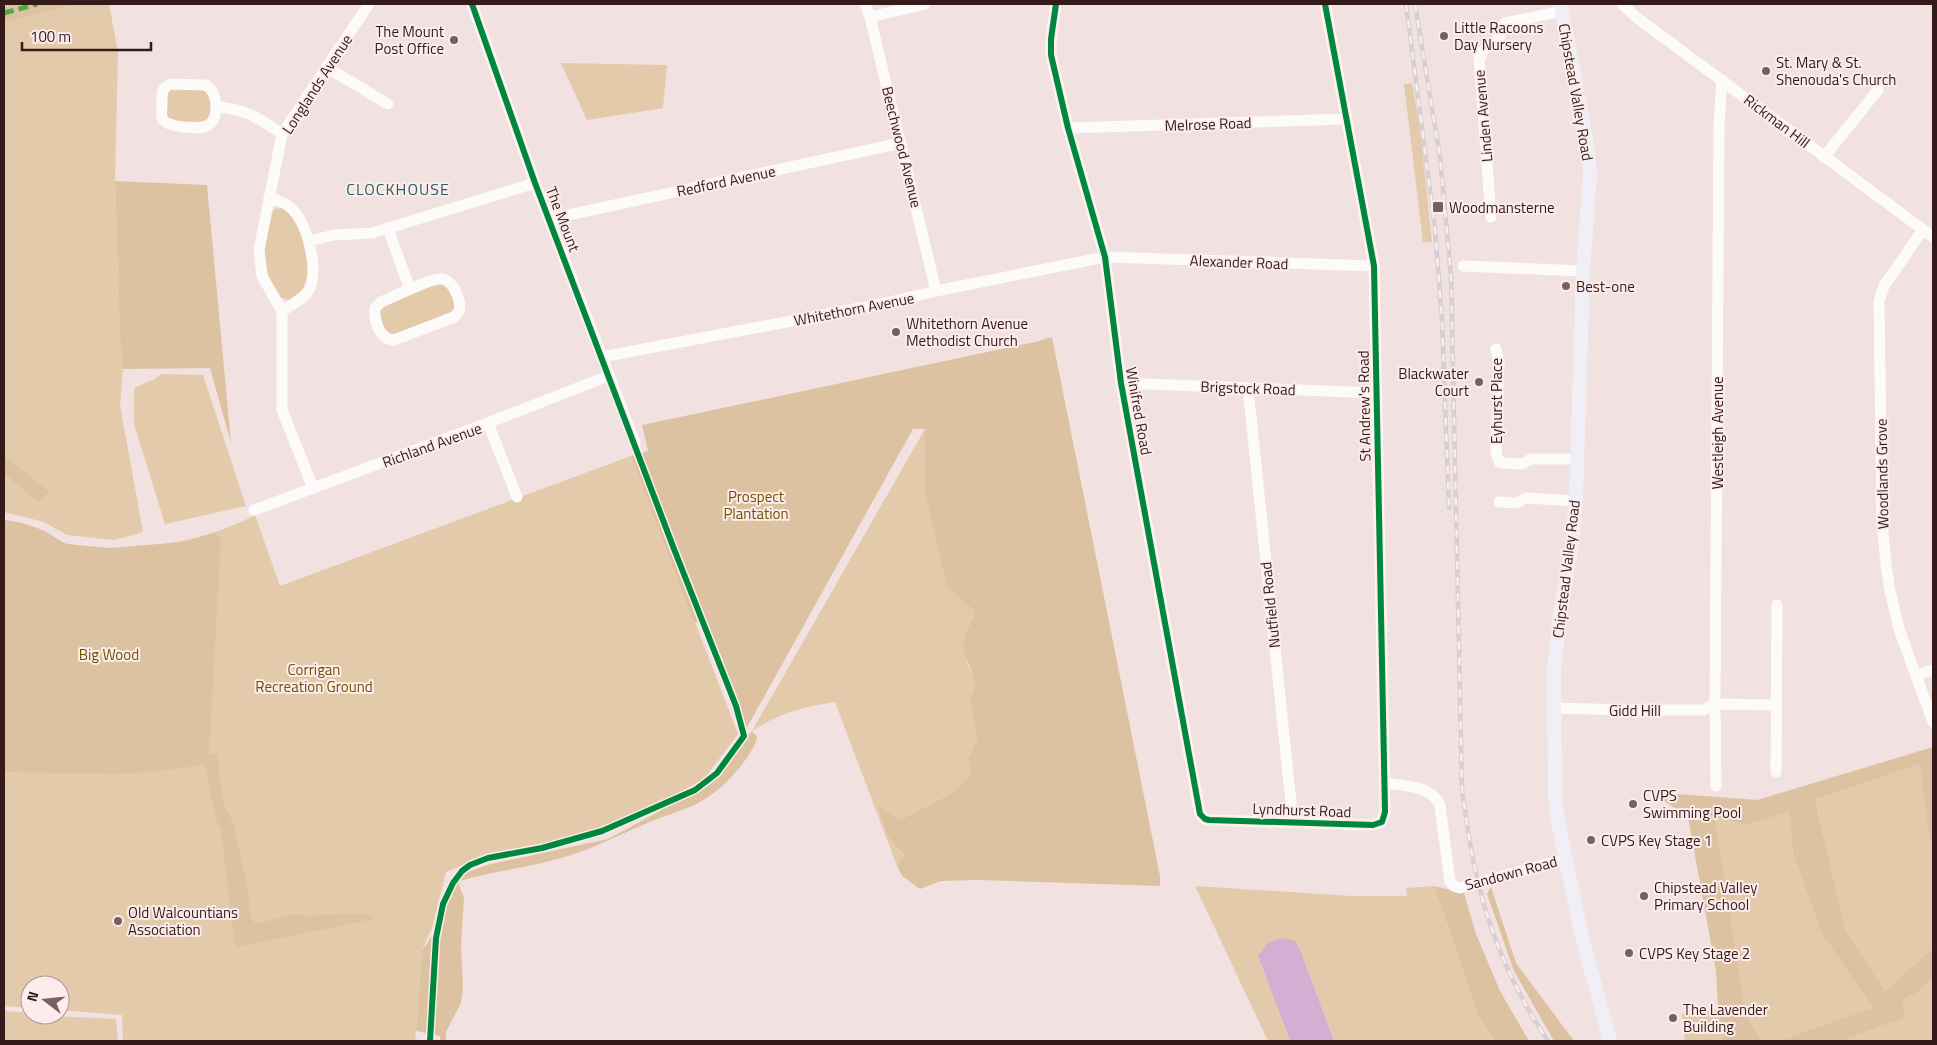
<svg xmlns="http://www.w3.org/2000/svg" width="1937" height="1045" viewBox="0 0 1937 1045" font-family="'Titillium Web',sans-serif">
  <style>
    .green { fill: #e3caab }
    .forest { fill: #ddc2a1 }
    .water { fill: #d3afd3 }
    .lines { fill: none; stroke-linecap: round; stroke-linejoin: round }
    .minor { stroke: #fdfafa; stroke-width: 11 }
    .major { stroke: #efeff5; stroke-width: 14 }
    .rail-casing { stroke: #d6d0d0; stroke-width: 4.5 }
    .rail { stroke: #fcedec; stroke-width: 2.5; stroke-dasharray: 8; stroke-linecap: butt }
    .quiet { stroke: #54a942; stroke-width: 5; stroke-dasharray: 10 5; stroke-linecap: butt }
    .cycleway-casing { stroke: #fcedec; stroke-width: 9 }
    .cycleway { stroke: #00873e; stroke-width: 6 }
    .poi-dot { fill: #776060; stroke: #fcedec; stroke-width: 2 }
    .labels { text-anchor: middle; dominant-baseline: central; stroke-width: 4; stroke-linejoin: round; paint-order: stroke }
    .poi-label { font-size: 15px; fill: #351a1a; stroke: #fcedec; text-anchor: start }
    .street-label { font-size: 15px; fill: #351a1a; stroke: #fcedec }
    .park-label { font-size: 15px; fill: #725200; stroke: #fcedec }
    .neighbourhood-label { font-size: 16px; letter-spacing: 1px; fill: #276165; stroke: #fcedec }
  </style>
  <rect width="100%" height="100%" fill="#f2e1e1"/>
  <g class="green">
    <polygon points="76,4 109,4 118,52 115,181 120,338 123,369 120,405 143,532 114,540 67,535 44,522 4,512 4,23"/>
    <polygon points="561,63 667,65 663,108 587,120"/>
    <polygon points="1412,83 1420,129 1432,242 1423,242 1404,84"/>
    <polygon points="167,88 208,90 212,106 207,122 167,121 165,94"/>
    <path d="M283,208C287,212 292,215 295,219C305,237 314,268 303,288C300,293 293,297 288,300L280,297L268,276L264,247L271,214L275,209Z"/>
    <polygon points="440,282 446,284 456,304 451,316 395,337 385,333 379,309"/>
    <polygon points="161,374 203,375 246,506 165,524 134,424 134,388 155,379"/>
    <path d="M925,429V492L975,611L963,640L967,662L973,674L975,688L970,698L977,740L968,758L971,775L952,793L900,820L877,807L888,837L904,857L898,862L897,866L835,702C806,706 777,714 752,731Z"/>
    <path d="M631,456L738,734L704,779L604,834L485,856L446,872L432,928L422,950L415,1041H123L122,1015L60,1010V985H30V1008L4,1006V520C18,522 32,525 45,531C52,535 60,543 68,544C126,555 204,543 255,515L280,586Z"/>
    <polygon points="1920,764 1929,837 1933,842 1933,948 1885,991 1846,931 1815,798"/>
    <polygon points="1789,812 1793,854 1822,934 1874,1009 1779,1041 1762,1041 1746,1015 1715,817 1746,825"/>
    <polygon points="1195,886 1352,896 1407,896 1406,888 1434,886 1478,1015 1495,1041 1334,1041 1300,949 1280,938 1258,956 1290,1041 1268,1041"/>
    <polygon points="1933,977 1933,1041 1842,1041 1904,1017 1903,1000 1917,993"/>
    <polygon points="1718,1009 1724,1041 1685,1041 1682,1014"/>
    <polygon points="4,1011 30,1013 30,1015 116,1019 118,1041 4,1041"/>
  </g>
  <g class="forest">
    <polygon points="4,4 76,4 4,23"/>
    <polygon points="115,181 207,185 231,443 210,368 123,369 120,338"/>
    <polygon points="1052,337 1160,876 1160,886 978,880 941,881 920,889 902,876 897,866 900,859 904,856 888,837 877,806 900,820 952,793 971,775 968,758 977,740 970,698 975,688 973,674 964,652 963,640 975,611 947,587 925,492 925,429 913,429 745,731 704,620 694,623 631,456 648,451 642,425 1035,342"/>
    <polygon points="4,456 50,492 38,502 4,473"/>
    <polygon points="4,520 22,523 44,531 66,544 110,548 183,542 214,533 221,538 209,753 217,755 223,802 233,823 241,858 249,896 250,916 256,924 295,914 308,916 363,913 371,915 373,919 235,947 221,830 216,819 205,765 151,772 118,774 4,772"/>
    <path d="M752,731L757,736C756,746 751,751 746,759C732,779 714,796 692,806C676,813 660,817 645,824C617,836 590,850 561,858C527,868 493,871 460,881L459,885L464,898L461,944L463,987L461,1003L446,1032V1041H440V1036L416,1031L422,950L440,925L455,877L487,865L608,839L710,784Z"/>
    <polygon points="1933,747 1933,842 1929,837 1920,764 1815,799 1846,931 1885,991 1933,948 1933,977 1917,993 1903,1000 1905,1017 1842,1041 1779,1041 1873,1008 1822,934 1793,854 1789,812 1746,825 1715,817 1746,1015 1762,1041 1724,1041 1718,1009 1716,971 1688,817 1651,792 1757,800"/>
    <polygon points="1434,886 1464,893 1476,934 1500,991 1529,1041 1495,1041 1478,1015"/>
    <polygon points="1491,887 1516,963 1574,1041 1554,1041 1514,971 1487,894"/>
  </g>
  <polygon class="water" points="1280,938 1295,941 1300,949 1334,1041 1290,1041 1258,956 1268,943"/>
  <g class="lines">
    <g class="minor">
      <polyline points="472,4 535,183 635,443"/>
      <polyline points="865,4 870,17 936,291"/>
      <polyline points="1056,4 1051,39 1051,55 1068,128 1105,257 1121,383 1200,814 1205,819 1209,820 1373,825 1382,822 1385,812 1374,266 1325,4"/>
      <polyline points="1622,4 1636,17 1933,237"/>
      <polyline points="870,17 925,4"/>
      <polyline points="326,67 388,104"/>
      <path d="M171,84L205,85C218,90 220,117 209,125C201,130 166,128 162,118C161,114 162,107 162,103C162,94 161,88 171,84Z"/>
      <path d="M216,107C247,109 258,118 282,134"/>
      <polyline points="1068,128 1347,119"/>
      <polyline points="1824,157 1878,90"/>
      <path d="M269,198C277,200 287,203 293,210C308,226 319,270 309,290C304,299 290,306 282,311V410L313,488"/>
      <polyline points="1491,217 1479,59 1484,50 1499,38 1505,23 1562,11"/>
      <polyline points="550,219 901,143"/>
      <path d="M388,229L410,289C419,286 431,279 441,279C452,279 462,300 459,311C458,313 456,315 454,317L394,340C379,339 374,321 375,308L381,302L410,289"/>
      <polyline points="1922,231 1884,286 1879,301 1882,521 1886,565 1890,591 1899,629 1933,722"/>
      <polyline points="309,241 334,235 372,233 535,183"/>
      <polyline points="1463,266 1583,271"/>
      <polyline points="282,311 262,276 259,250 282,134 369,4"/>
      <polyline points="1496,349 1499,362 1496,454 1500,463 1522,464 1531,459 1577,459"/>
      <polyline points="602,357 886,303 936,291 1105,257 1374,266"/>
      <polyline points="1121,383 1376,393"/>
      <polyline points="1248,388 1293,822"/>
      <polyline points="488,423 517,497"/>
      <polyline points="1499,502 1517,503 1526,498 1576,501"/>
      <polyline points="254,510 488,423 608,376"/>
      <polyline points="1916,675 1933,670"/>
      <polyline points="1554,708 1626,710 1703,710 1715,704 1776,705"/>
      <polyline points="1776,772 1777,605"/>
      <path d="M1385,783C1403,786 1433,785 1440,806L1450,882L1454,886L1459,888L1565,859"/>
      <polyline points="1716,786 1715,704 1719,124 1722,80"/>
    </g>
    <polyline class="major" points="1561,4 1588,149 1590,174 1583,271 1576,501 1571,552 1559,620 1554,673 1555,795 1557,817 1581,933 1610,1041"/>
    <defs>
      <g id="rail">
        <polyline points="1406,4 1435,229 1442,321 1449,508"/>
        <path d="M1415,4L1440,157L1451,276L1462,789C1466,816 1469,843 1475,869C1488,930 1513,989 1548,1041"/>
      </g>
    </defs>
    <use href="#rail" class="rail-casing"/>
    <use href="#rail" class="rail"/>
    <polyline class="quiet" points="4,13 37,4"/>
    <defs>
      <g id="cycleway">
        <polyline points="1056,4 1051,39 1051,55 1068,128 1105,257 1121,383 1200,814 1205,819 1209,820 1373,825 1382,822 1385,812 1374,266 1325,4"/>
        <polyline points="430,1041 436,938 443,904 453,883 462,871 470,865 488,858 542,848 602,831 695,790 717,773 744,736 736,706 674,549 535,183 472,4"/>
      </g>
    </defs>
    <use href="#cycleway" class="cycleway-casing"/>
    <use href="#cycleway" class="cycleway"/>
  </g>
  <g class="poi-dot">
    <circle cx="1444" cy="36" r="5"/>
    <circle cx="454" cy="40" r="5"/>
    <circle cx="1766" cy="71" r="5"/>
    <rect x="1432" y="201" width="12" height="12" rx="2.5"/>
    <circle cx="1566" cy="286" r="5"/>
    <circle cx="896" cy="332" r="5"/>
    <circle cx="1479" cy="382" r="5"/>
    <circle cx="1633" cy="804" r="5"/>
    <circle cx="1591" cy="840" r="5"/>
    <circle cx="1644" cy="896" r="5"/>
    <circle cx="118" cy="921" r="5"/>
    <circle cx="1629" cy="953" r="5"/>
    <circle cx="1673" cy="1018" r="5"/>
  </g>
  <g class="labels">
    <g class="poi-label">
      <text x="1454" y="27">Little Racoons<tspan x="1454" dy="17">Day Nursery</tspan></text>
      <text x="444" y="31" text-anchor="end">The Mount<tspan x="444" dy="17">Post Office</tspan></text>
      <text x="1776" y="62">St. Mary &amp; St.<tspan x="1776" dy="17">Shenouda's Church</tspan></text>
      <text x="1449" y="207">Woodmansterne</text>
      <text x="1576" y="286">Best-one</text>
      <text x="906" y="323">Whitethorn Avenue<tspan x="906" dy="17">Methodist Church</tspan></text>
      <text x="1469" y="373" text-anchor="end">Blackwater<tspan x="1469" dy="17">Court</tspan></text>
      <text x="1643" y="795">CVPS<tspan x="1643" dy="17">Swimming Pool</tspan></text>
      <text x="1601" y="840">CVPS Key Stage 1</text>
      <text x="1654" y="887">Chipstead Valley<tspan x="1654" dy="17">Primary School</tspan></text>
      <text x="128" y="912">Old Walcountians<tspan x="128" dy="17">Association</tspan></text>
      <text x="1639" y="953">CVPS Key Stage 2</text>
      <text x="1683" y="1009">The Lavender<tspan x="1683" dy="17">Building</tspan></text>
    </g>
    <g class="street-label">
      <text transform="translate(317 84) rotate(-57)">Longlands Avenue</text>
      <text transform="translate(1576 92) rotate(80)">Chipstead Valley Road</text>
      <text transform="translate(1483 116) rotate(-95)">Linden Avenue</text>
      <text transform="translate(1777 121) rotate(37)">Rickman Hill</text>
      <text transform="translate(1208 124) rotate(-2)">Melrose Road</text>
      <text transform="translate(902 147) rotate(76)">Beechwood Avenue</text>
      <text transform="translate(726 181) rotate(-12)">Redford Avenue</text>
      <text transform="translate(563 219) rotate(69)">The Mount</text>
      <text transform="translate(1239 262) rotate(2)">Alexander Road</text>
      <text transform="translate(854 309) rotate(-11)">Whitethorn Avenue</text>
      <text transform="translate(1248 388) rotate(2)">Brigstock Road</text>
      <text transform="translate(1496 401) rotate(-90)">Eyhurst Place</text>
      <text transform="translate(1364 406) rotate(-91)">St Andrew's Road</text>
      <text transform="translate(1139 411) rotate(80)">Winifred Road</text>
      <text transform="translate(1717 433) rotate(-90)">Westleigh Avenue</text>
      <text transform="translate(432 445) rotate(-20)">Richland Avenue</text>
      <text transform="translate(1882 474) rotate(-91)">Woodlands Grove</text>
      <text transform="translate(1566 569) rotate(-83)">Chipstead Valley Road</text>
      <text transform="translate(1270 605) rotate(-96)">Nutfield Road</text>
      <text x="1635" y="710">Gidd Hill</text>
      <text transform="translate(1302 810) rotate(2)">Lyndhurst Road</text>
      <text transform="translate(1511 873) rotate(-15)">Sandown Road</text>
    </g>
    <g class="park-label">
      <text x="756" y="496">Prospect<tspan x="756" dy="17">Plantation</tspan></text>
      <text x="109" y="654">Big Wood</text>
      <text x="314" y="669">Corrigan<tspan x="314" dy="17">Recreation Ground</tspan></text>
    </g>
    <g class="neighbourhood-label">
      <text x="398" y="189">CLOCKHOUSE</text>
    </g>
  </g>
  <rect width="1937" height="1045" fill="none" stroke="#351a1a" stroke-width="10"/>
  <g transform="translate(45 1000) rotate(286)"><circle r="24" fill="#fcedec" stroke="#ac9998"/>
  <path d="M0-4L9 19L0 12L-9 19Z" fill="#776060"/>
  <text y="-8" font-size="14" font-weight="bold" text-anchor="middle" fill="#351a1a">N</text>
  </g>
  <path d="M22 42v8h129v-8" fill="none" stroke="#351a1a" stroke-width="2.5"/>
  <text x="30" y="42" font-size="15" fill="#351a1a" stroke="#fcedec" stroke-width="4" paint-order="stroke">100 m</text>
</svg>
